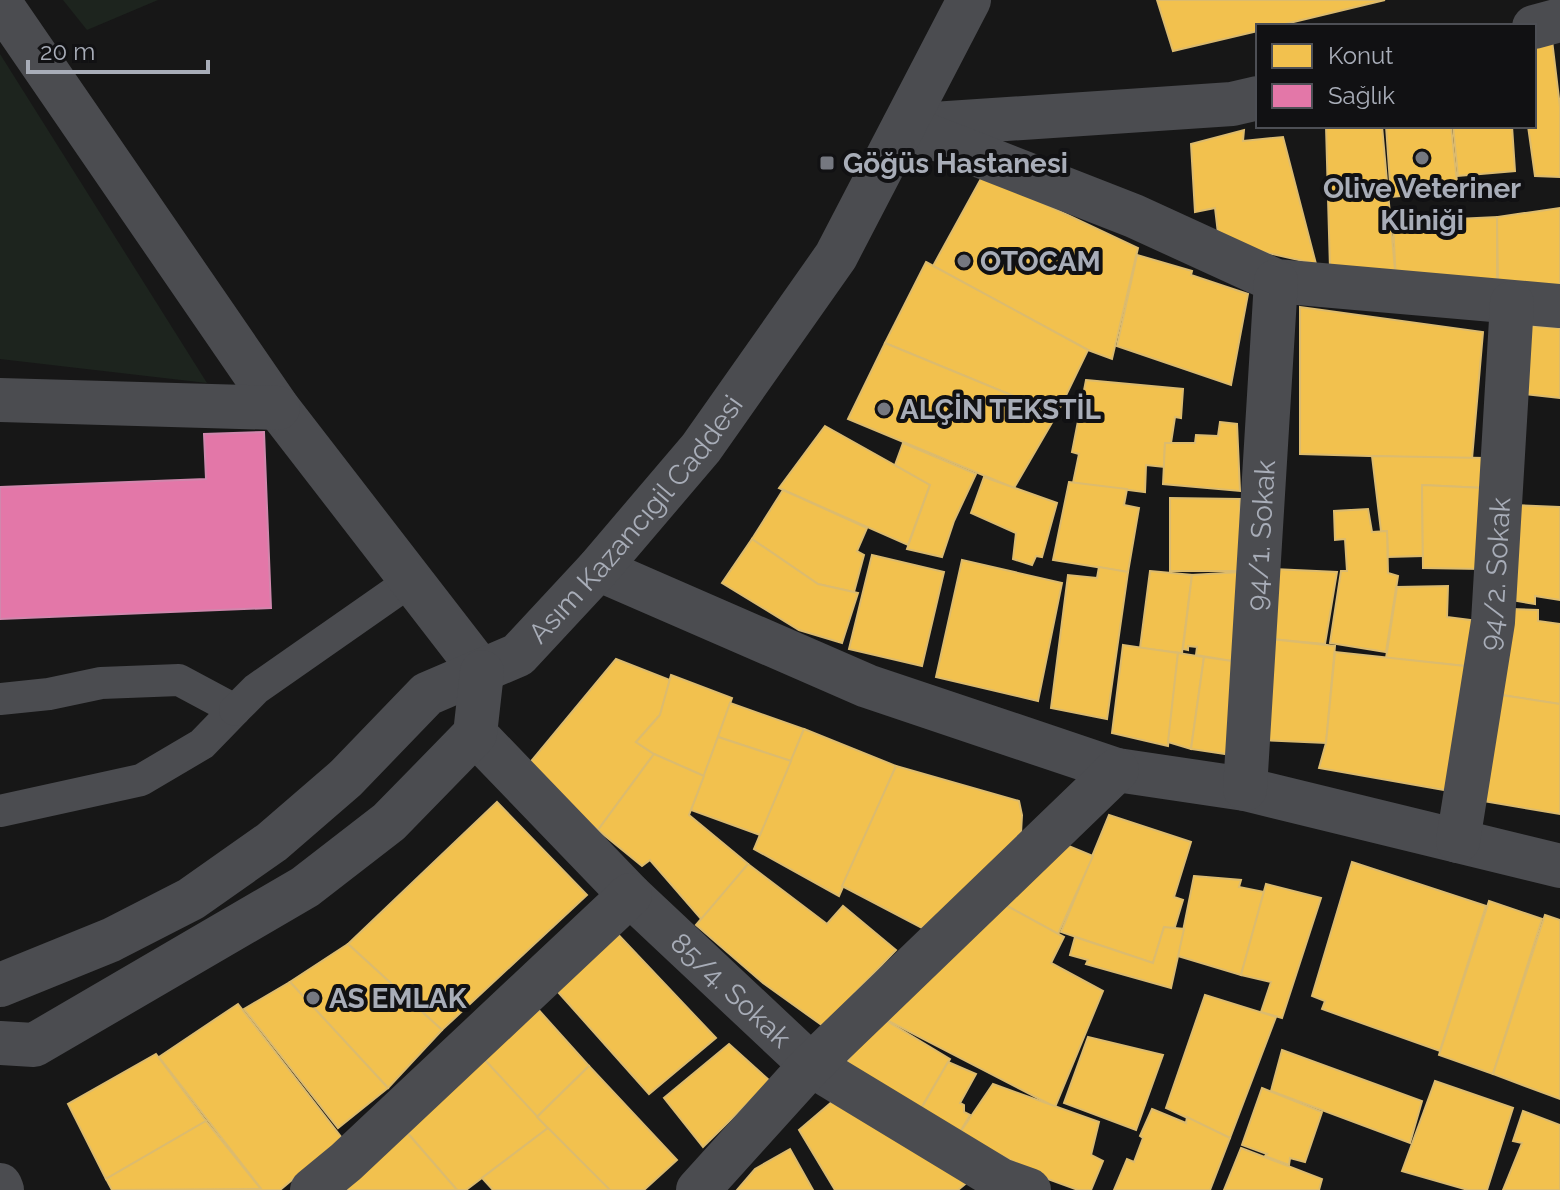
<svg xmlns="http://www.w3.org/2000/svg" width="1560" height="1190" viewBox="0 0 1560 1190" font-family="Raleway,sans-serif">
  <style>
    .green { fill: #1d241e }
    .homes { fill: #f2c14e; stroke: #dcbb6e; stroke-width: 2 }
    .health { fill: #e377a8; stroke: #d187ad; stroke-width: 2 }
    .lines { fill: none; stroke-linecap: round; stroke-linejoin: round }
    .service { stroke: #4b4c50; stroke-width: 32 }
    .minor { stroke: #4b4c50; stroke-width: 44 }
    .tertiary { stroke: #4b4c50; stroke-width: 44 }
    .poi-dot { fill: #757880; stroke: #111113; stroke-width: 3 }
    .labels { text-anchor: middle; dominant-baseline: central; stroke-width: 8; stroke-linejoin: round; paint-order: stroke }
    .poi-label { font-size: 28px; font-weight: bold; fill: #a8adb8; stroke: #111113; text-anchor: start }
    .street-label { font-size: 28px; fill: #a8adb8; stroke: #111113 }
  </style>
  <rect width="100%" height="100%" fill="#171717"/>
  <g class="green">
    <polygon points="63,0 158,0 87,30"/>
    <polygon points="0,54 207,383 0,359"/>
  </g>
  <g class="homes">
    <polygon points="1157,0 1385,0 1277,26 1258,26 1258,31 1173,51"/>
    <polygon points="1552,40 1560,107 1560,177 1535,176 1528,126 1534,126 1534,45"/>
    <polygon points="1326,126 1382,126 1395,270 1330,269"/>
    <polygon points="1386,126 1451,126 1458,191 1391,197"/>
    <polygon points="1453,126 1512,126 1515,171 1458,176"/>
    <polygon points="1244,130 1243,141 1283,137 1316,264 1219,242 1215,208 1195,212 1191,144"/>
    <polygon points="983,175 1138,248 1112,359 1088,350 933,266"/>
    <polygon points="1560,208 1560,285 1498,285 1497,217"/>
    <polygon points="1497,217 1497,290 1396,283 1393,222"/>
    <polygon points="1137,255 1192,271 1191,275 1248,294 1231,385 1117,346"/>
    <polygon points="926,262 1088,350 1057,414 885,343"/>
    <polygon points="1300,307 1483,332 1472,459 1300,454"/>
    <polygon points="1522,325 1560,328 1560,398 1515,393"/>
    <polygon points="885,343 1057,414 1014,488 848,419"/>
    <polygon points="1086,380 1183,389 1181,418 1175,417 1171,443 1165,443 1164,467 1146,465 1145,492 1073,483 1079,454 1072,452"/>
    <polygon points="1220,422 1237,424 1240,491 1163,484 1165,443 1195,443 1196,435 1218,436"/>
    <polygon points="825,426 930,485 908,545 779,488"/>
    <polygon points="903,443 976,474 954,521 942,557 907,549 930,485 895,465"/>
    <polygon points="1372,456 1485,458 1484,488 1422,485 1423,556 1388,557 1387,531 1381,531"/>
    <polygon points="984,477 1057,503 1042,557 1036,556 1032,565 1013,559 1016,533 971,513"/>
    <polygon points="1069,482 1127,489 1124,505 1139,508 1128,572 1053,560"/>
    <polygon points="1422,485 1484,488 1481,569 1423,568"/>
    <polygon points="783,490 867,528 857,551 864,555 854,592 818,584 752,539"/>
    <polygon points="1170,498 1240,499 1241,571 1170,571"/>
    <polygon points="1511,505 1560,507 1560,600 1535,596 1535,604 1499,598"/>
    <polygon points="1368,509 1372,532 1387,531 1388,573 1398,576 1386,652 1330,643 1341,571 1347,571 1345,539 1335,540 1334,511"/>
    <polygon points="752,539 818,584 858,593 842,643 799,630 722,583"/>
    <polygon points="872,555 944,572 922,666 849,649"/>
    <polygon points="962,560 1062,583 1038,701 936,677"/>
    <polygon points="1099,567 1128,572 1107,719 1051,708 1068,575 1097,578"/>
    <polygon points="1273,569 1337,572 1325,644 1269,639"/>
    <polygon points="1150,571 1192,575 1182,653 1140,648"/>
    <polygon points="1241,572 1232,661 1196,655 1197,647 1188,646 1188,650 1183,649 1192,575"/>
    <polygon points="1448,586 1447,617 1479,621 1465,666 1386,658 1397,587"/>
    <polygon points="1511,609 1538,610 1538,621 1560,624 1560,704 1495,694"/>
    <polygon points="1262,638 1335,646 1326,743 1258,740"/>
    <polygon points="1123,645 1178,653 1168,746 1112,733"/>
    <polygon points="1335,652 1465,666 1450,791 1319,768 1326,743"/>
    <polygon points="1178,653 1204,657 1191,749 1168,742"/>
    <polygon points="1204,657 1232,661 1232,755 1191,749"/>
    <polygon points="616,659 670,680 660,715 636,742 654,754 598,830 523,771"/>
    <polygon points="671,675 732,698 704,776 654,754 636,742 660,715"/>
    <polygon points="1495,694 1560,704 1560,814 1477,800"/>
    <polygon points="730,703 804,729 791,761 718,737"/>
    <polygon points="804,729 896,766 839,896 754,849"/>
    <polygon points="718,737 791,761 760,835 691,810"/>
    <polygon points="654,754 704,776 689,815 748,864 702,920 650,860 642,866 598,830"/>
    <polygon points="896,766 1019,801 1022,815 1021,833 926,930 842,886"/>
    <polygon points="497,802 587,895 442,1030 348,944"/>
    <polygon points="1109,815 1191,842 1174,897 1183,900 1174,930 1164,927 1153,963 1061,932"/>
    <polygon points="1054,840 1093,856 1058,934 996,900"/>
    <polygon points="1352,862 1486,906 1440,1051 1322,1009 1325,1001 1312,996"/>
    <polygon points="748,864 827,924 843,906 896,950 823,1026 763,983 696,925"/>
    <polygon points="1194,876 1241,880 1239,887 1264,892 1241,975 1178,956"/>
    <polygon points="1266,884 1321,898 1282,1018 1261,1012 1271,982 1241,975"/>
    <polygon points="996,900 1064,937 1051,963 1103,991 1055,1107 877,1015"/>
    <polygon points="1489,901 1542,919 1493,1074 1439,1055"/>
    <polygon points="1545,915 1560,920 1560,1099 1493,1074"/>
    <polygon points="611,927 716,1038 649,1094 550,983"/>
    <polygon points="1164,927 1184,929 1171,988 1086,964 1088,960 1070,955 1075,937 1153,963"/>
    <polygon points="348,944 442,1030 388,1088 290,982"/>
    <polygon points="290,982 388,1088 338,1128 244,1009"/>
    <polygon points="1205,995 1276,1017 1230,1138 1166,1108"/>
    <polygon points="238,1004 342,1138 280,1190 262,1190 159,1057"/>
    <polygon points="536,1007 589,1066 537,1117 483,1058"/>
    <polygon points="877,1015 950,1059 917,1115 841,1072"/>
    <polygon points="1088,1037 1163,1055 1136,1130 1064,1103"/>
    <polygon points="729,1044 770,1081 703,1147 664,1098"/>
    <polygon points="1282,1050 1422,1101 1410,1143 1271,1091"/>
    <polygon points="156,1054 206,1121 106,1179 68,1104"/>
    <polygon points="483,1058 548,1128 466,1190 457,1190 404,1129"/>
    <polygon points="948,1062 976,1074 960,1103 964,1105 964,1112 970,1115 960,1132 921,1109"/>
    <polygon points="589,1066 677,1160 644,1190 609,1190 537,1117"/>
    <polygon points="1435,1081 1513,1108 1487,1190 1468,1190 1402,1171"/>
    <polygon points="993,1084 1099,1122 1091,1155 1103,1161 1091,1190 1078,1190 1048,1179 959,1134"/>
    <polygon points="1262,1088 1322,1112 1305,1162 1290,1158 1289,1165 1265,1156 1267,1154 1242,1145"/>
    <polygon points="833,1101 969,1181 958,1190 835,1190 799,1130"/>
    <polygon points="1152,1109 1186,1123 1187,1117 1230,1138 1210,1190 1114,1190 1127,1159 1134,1162 1143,1138 1140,1136"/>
    <polygon points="1523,1111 1560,1125 1560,1190 1503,1190 1522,1143 1513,1141"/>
    <polygon points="206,1121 261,1189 112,1190 106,1179"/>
    <polygon points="548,1128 610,1190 493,1190 482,1178"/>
    <polygon points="404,1129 457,1190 340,1190"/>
    <polygon points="1241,1148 1322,1179 1319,1190 1224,1190"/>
    <polygon points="790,1149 813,1190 737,1190 755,1169"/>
  </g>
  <polygon class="health" points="264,432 271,608 0,619 0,487 206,479 204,434"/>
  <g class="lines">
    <g class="service">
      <polyline points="0,699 49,694 101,683 179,680 235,710 202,744 141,780 0,811"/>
      <polyline points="235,710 256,689 412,580"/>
    </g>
    <g class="minor">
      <polyline points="0,3 278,408 482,672"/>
      <polyline points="1534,27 1560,20"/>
      <polyline points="918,125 1232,104 1258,98"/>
      <polyline points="904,126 1134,216 1276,281 1560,306"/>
      <polyline points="0,400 278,408"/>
      <polyline points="598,569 867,686 1117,770 1245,789 1560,866"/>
      <path id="s1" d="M475,734L630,895L811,1065L1001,1180L1029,1190"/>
      <path id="s2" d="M1245,789L1276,281"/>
      <path id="s3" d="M1458,841L1493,622L1512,303"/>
      <polyline points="312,1190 346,1162 630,895"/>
      <polyline points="698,1190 811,1065 1117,770"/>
    </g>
    <g class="tertiary">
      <path id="s4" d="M0,985L111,940L191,899L272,842L346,778L427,694L518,655L598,569L701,448L836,256L969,0"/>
      <polyline points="0,1043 34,1045 305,887 389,822 475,734 482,672"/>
      <polyline points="0,1185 2,1190"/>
    </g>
  </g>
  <g class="poi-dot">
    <circle cx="1422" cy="158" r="8"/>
    <rect x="819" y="155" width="16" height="16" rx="4"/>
    <circle cx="964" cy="261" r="8"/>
    <circle cx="884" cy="409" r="8"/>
    <circle cx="313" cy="998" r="8"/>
  </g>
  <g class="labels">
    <g class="poi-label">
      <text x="843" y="163">Göğüs Hastanesi</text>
      <text x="1422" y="188" text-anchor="middle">Olive Veteriner<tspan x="1422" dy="32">Kliniği</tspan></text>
      <text x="980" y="261">OTOCAM</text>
      <text x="900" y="409">ALÇİN TEKSTİL</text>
      <text x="329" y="998">AS EMLAK</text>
    </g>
    <g class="street-label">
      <text stroke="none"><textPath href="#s4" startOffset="802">Asım Kazancıgil Caddesi</textPath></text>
      <text stroke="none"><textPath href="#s2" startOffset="254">94/1. Sokak</textPath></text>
      <text stroke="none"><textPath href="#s3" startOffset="270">94/2. Sokak</textPath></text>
      <text stroke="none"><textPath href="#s1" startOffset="362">85/4. Sokak</textPath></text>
    </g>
  </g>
  <rect x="1256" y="24" width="280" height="104" fill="#111113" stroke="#4d4f55" stroke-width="2"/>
  <rect x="1272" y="44" width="40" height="24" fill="#f2c14e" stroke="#4d4f55" stroke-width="2"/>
  <text x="1328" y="64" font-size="24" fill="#a8adb8">Konut</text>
  <rect x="1272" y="84" width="40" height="24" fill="#e377a8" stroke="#4d4f55" stroke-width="2"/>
  <text x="1328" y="104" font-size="24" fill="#a8adb8">Sağlık</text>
  <path d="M28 60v12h180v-12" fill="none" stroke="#a8adb8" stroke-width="4"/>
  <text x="40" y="60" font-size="24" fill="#a8adb8" stroke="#111113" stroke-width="6" paint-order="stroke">20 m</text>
</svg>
